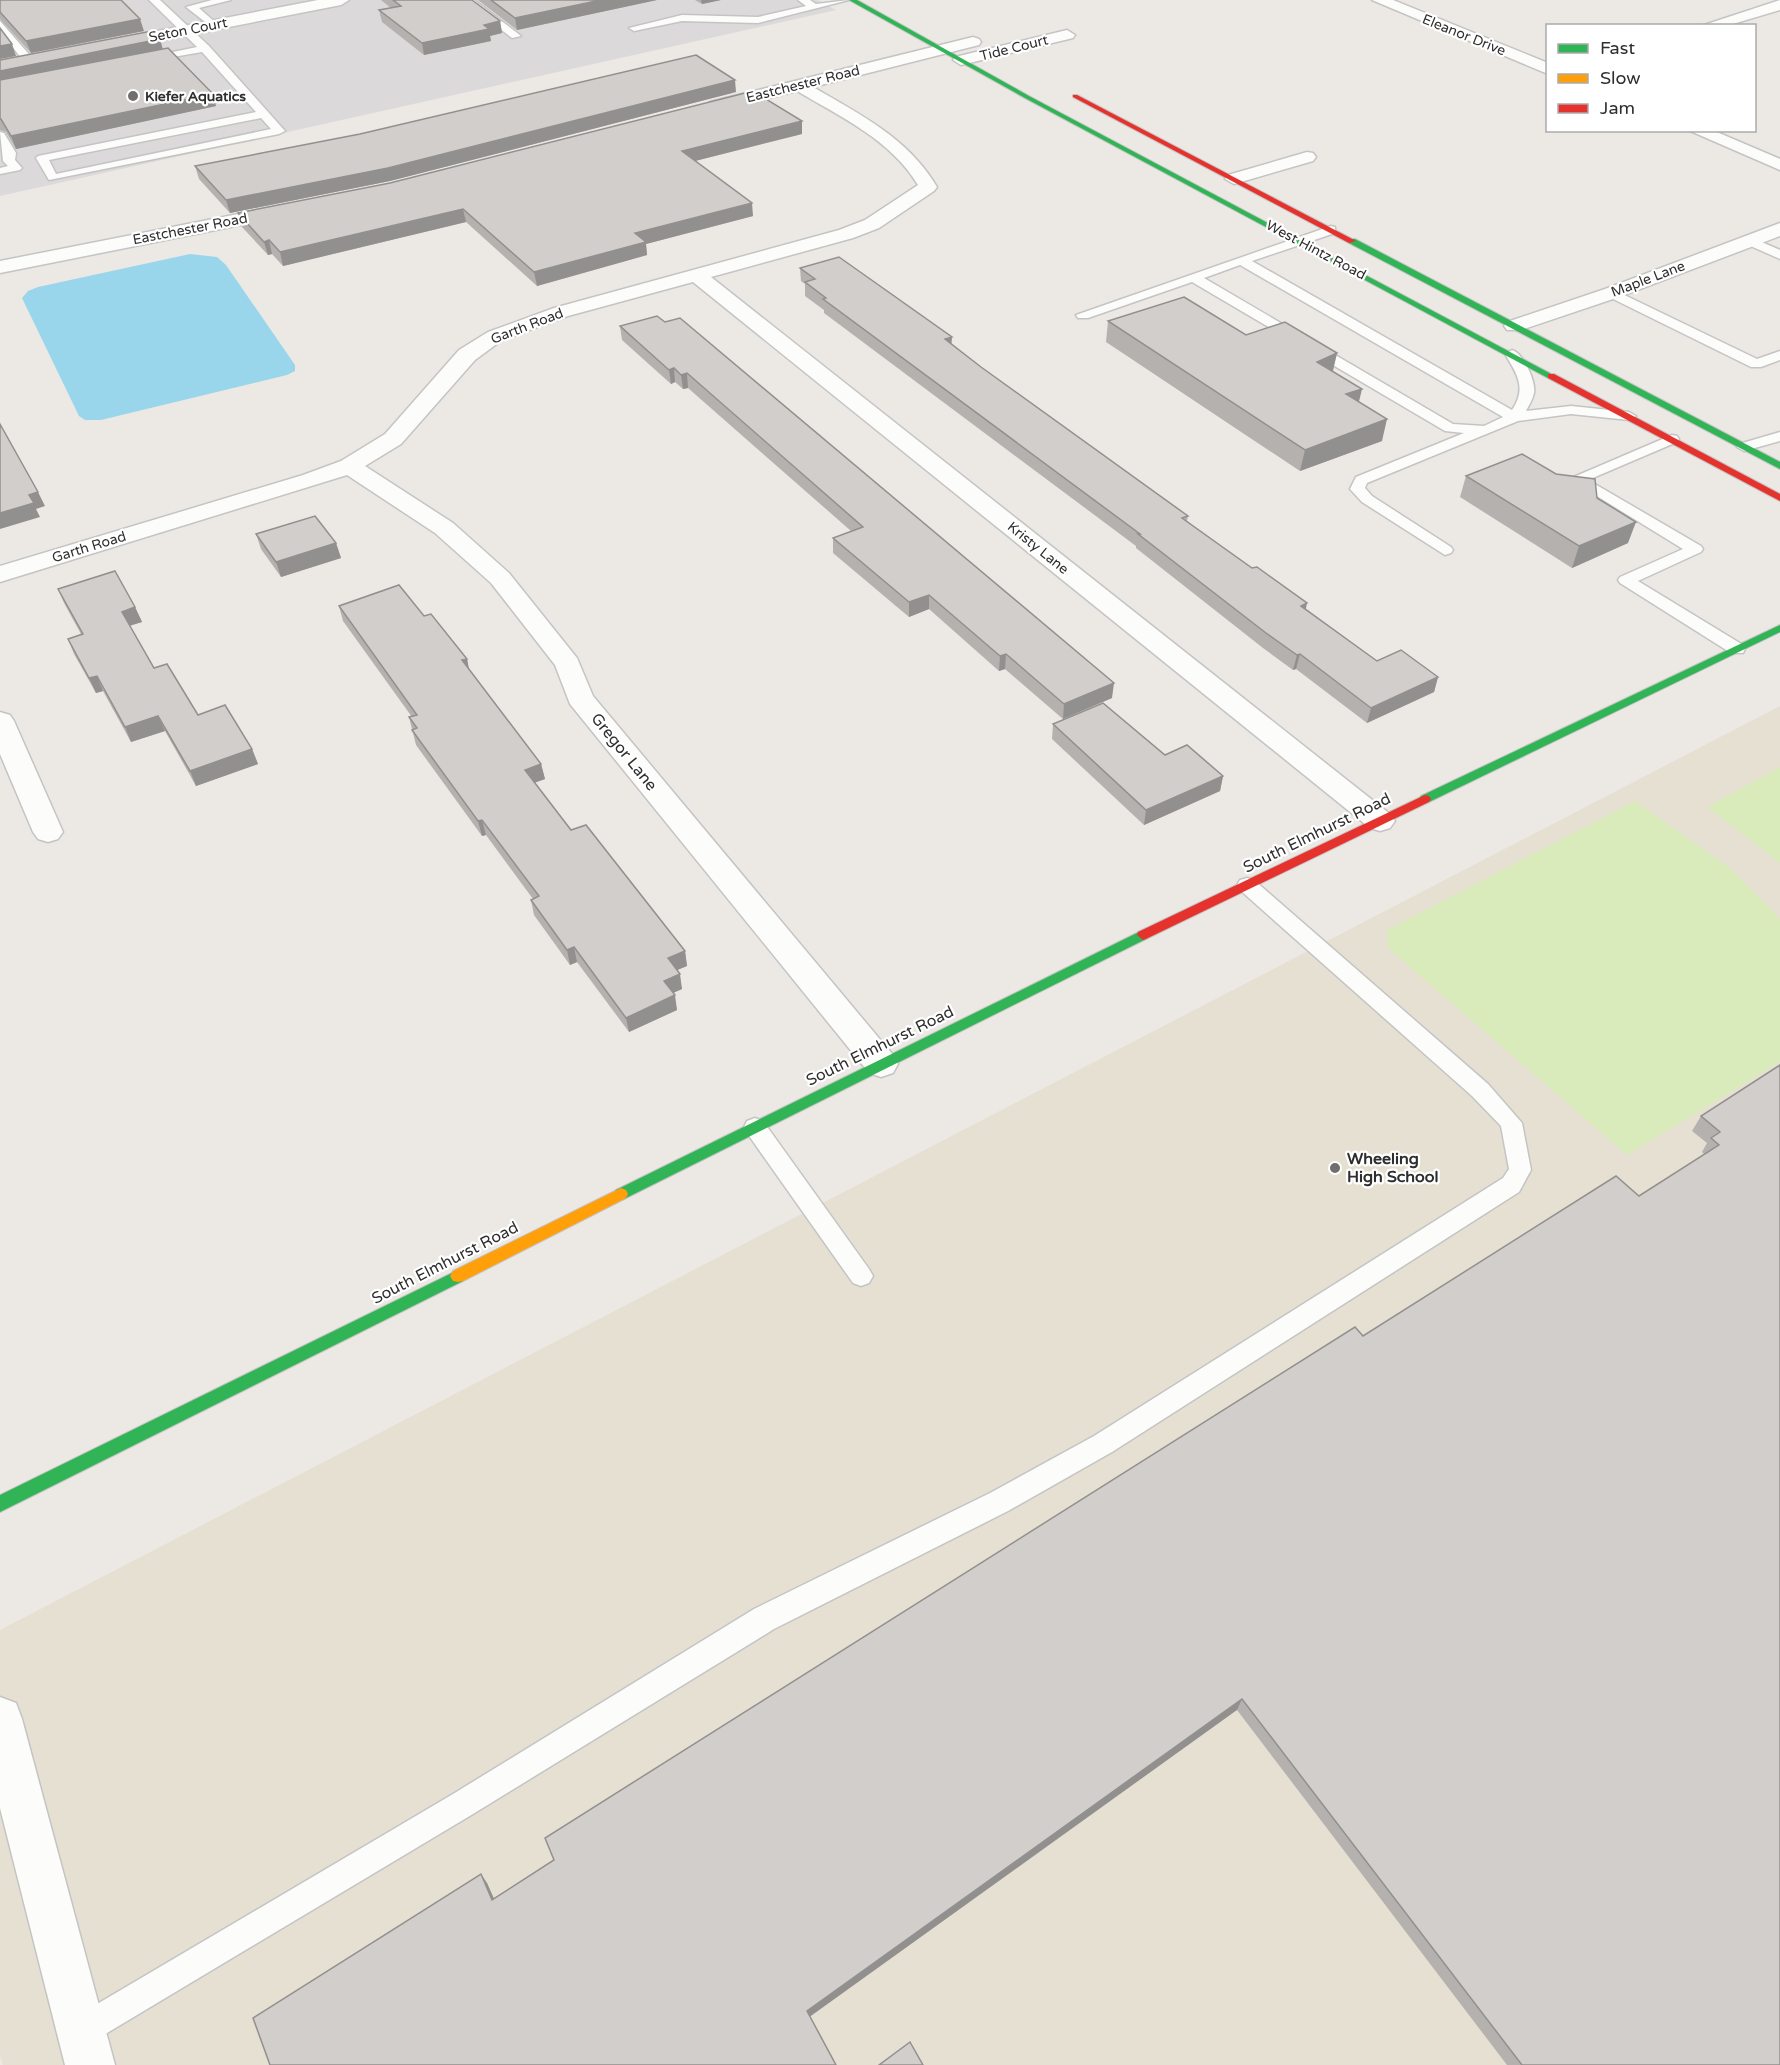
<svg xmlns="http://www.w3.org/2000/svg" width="1780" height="2065" viewBox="0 0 1780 2065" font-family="'Varela Round',sans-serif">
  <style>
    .industrial { fill: #dcd9db }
    .education { fill: #e6e0d3 }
    .pitch { fill: #d9eabb }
    .water { fill: #99d6ec }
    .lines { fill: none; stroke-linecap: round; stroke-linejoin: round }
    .lane-casing { stroke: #c5c4c5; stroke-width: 3 }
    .street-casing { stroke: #c5c4c5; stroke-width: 3 }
    .fast-casing { stroke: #c5c4c5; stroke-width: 2 }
    .slow-casing { stroke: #c5c4c5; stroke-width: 2 }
    .jam-casing { stroke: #c5c4c5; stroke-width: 2 }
    .lane { fill: #fcfcfb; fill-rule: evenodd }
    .street { fill: #fcfcfb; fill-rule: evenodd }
    .fast { fill: #30b455; fill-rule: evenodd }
    .slow { fill: #ff9f0a; fill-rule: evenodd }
    .jam { fill: #e5322d; fill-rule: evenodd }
    .wall { fill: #b4b1af }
    .shaded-wall { fill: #92908e }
    .building { fill: #d1cecb; stroke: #92908e; stroke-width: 1.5 }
    .poi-dot { fill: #706f6e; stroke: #fff; stroke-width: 2 }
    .labels { text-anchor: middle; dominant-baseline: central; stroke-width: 4.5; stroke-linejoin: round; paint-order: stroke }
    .far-street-label { font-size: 14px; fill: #2e2e2e; stroke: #fff }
    .far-poi-label { font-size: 14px; font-weight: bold; fill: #2e2e2e; stroke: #fff; text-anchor: start }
    .street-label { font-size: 16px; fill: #2e2e2e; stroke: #fff }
    .poi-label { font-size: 16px; font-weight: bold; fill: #2e2e2e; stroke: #fff; text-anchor: start }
  </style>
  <rect width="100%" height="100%" fill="#ece8e4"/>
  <polygon class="industrial" points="0,0 818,0 836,10 0,196"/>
  <polygon class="education" points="1780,706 1780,2065 3,2065 0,2055 0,1630"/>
  <g class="pitch">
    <polygon points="1780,767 1780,863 1707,807"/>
    <polygon points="1635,801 1730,868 1780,919 1780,1062 1627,1155 1388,948 1387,930"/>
  </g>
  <polygon class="water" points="190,254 217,257 226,265 295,365 295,371 287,375 101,420 85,420 79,416 22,298 28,291 38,287"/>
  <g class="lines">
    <defs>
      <g id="lane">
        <path d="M149,0H160L209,46L285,131L279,134L49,180L36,158L38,156L256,112L202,52L144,62V58L197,47ZM261,118L271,129L56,174L49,160Z"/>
        <polygon points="212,0 231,0 199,8 216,23 216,27 213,28 186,7"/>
        <polygon points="463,0 474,0 521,36 512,38"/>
        <polygon points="798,0 810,0 816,4 849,0 758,23 682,21 634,31 629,28 682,15 758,17 806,6"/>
        <polygon points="0,21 33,59 33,63 25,63 0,31"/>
        <polygon points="0,132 4,133 16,153 15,160 22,168 20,170 0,174 0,168 8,166 3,161"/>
        <path d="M1331,226L1335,227V233L1252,261L1512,410C1527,388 1517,374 1505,354L1512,350C1523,353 1536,381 1534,393C1533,399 1529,405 1526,411L1571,406L1629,412L1636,416L1629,420L1571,414L1518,421L1367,483L1365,488L1372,496L1451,547L1453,550L1451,553L1445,555L1362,502L1350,489L1356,477L1464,433L1445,431L1192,282L1088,318H1078L1076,315ZM1240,265L1503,417L1484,426L1453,424L1204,278Z"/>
        <polygon points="1750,237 1780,250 1780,259 1746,244 1746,238"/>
        <polygon points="1612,289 1757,359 1780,351 1780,360 1761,367 1751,367 1607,296 1606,293"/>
        <polygon points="1780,432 1780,441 1744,451 1737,447 1739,444"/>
        <polygon points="1672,435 1677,436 1679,439 1677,442 1588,480 1701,546 1703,549 1701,552 1638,581 1743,645 1745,649 1743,653 1731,653 1620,583 1618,580 1620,577 1683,549 1569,479"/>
        <polygon points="1247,878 1254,880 1488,1084 1522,1123 1531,1170 1519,1192 1112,1452 1008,1511 774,1629 473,1814 92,2042 81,2047 70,2042 65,2031 70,2020 453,1794 754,1609 990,1493 1094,1436 1503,1178 1509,1169 1501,1126 1472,1096 1240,890 1237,885 1240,880"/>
        <polygon points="755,1118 763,1121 869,1269 873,1276 869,1283 861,1286 853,1283 747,1133 744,1127 747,1121"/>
      </g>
      <g id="street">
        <polygon points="318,0 349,0 341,5 111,50 103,45 111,40"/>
        <polygon points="1372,0 1393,0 1548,63 1548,74"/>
        <polygon points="1780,0 1780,10 1726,26 1701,26"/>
        <polygon points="1067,30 1075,35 1073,38 961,65 953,60 955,57"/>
        <path d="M973,37L979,39L981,42L979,45L813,87C861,115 908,138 937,187L934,191L879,228L853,238L711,277L1390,814L1395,821L1390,828L1380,831L1370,828L693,282L568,316L502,340L475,360L401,444L365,466L453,523L509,573L577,658L593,696L893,1055L898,1064L893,1073L881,1077L869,1073L570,704L555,665L491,583L435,533L347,475L0,582V566L303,475L341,461L385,434L459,350L488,332L554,308L839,230L865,220L918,185C891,140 841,117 797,91L716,111L708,106L710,102Z"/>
        <polygon points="1688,130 1712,130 1780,159 1780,170"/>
        <polygon points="1307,152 1313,153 1316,157 1313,161 1234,184 1225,179 1228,175"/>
        <polygon points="284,205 293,211 291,215 0,273 0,261"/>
        <polygon points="1780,223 1780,236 1619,297 1521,330 1507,330 1504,326 1507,322 1605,289"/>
        <polygon points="0,712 10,715 14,721 63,832 58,839 48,842 38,839 33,832 0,754"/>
        <polygon points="0,1697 16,1703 22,1719 115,2065 65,2065 0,1808"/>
      </g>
      <g id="fast">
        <polygon points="849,0 857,0 1029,96 1555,376 1548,378 1025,98"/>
        <polygon points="1349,239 1355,239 1780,462 1780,469 1349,243"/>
        <polygon points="1780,625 1780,632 1429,802 1421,802 1419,799 1421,796"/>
        <polygon points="1143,930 1149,935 1148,938 626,1198 621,1200 616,1198 614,1194 616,1190"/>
        <polygon points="458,1270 463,1271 466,1276 463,1281 0,1512 0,1495"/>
      </g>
      <polygon id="slow" points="621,1188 626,1190 628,1194 626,1198 463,1281 458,1282 453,1281 450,1276 453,1271"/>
      <g id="jam">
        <polygon points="1073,95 1077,95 1356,241 1349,243 1073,97"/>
        <polygon points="1548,374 1554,374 1780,494 1780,501 1548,378"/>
        <polygon points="1425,795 1429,796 1431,799 1429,802 1148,938 1143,940 1137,935 1138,932"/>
      </g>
    </defs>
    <use href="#lane" class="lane-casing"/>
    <use href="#street" class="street-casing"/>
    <use href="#fast" class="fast-casing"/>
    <use href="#slow" class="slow-casing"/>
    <use href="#jam" class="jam-casing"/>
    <use href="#lane" class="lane"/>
    <use href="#street" class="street"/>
    <use href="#fast" class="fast"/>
    <use href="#slow" class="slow"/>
    <use href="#jam" class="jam"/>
  </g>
  <g class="wall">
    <polygon points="0,0 144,31 31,53 0,19 0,20"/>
    <polygon points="381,0 472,0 500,21 502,33 490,36 491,41 424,55 382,22 379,10 391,8"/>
    <polygon points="478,0 657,0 517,30"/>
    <polygon points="695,0 721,0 702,4"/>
    <polygon points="160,39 163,49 216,106 16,149 6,132 0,130 0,60"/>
    <polygon points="736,92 390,181 230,213 199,179 195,166 360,134"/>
    <polygon points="802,134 695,161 753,216 646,244 647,255 537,286 466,222 283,266 272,254 268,255 242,227 238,213"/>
    <polygon points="800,268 952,344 981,367 1188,516 1187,521 1377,661 1438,677 1434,692 1367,723 1296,669 1293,670 1263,648 1136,548 1136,546 824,313 824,310 805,296 805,284 801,281"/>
    <polygon points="657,316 1112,698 1063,719 1005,669 999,671 929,609 909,617 833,553 833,538 851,531 688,388 683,389 675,382 671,384 622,340 620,326"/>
    <polygon points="1108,321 1246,335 1337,353 1333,371 1359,402 1382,441 1300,471 1106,342"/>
    <polygon points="1466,476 1628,543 1572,568 1460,497"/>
    <polygon points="256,534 336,543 341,558 281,577 261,549"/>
    <polygon points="58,589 135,607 142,622 130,626 154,668 198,715 252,749 258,764 196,786 165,731 131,742 103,691 96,693 74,654 68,639 81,634 64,603"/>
    <polygon points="339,606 424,616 467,659 469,670 541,764 545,779 534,783 571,830 685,951 687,966 677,970 682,989 673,993 677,1010 629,1032 577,962 570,965 534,915 531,900 533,899 486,835 482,836 416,745 409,717 412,717 343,621"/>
    <polygon points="1053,724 1165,755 1223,776 1220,791 1144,825 1052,739"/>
    <polygon points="1780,1065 1780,2065 1507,2065 1237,1710 270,2065 487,1883 494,1899 554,1860 1363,1336 1639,1196 1704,1154 1702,1152 1707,1143 1692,1131 1701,1116"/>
  </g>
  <g class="shaded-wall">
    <polygon points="601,0 657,0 517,30 515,18"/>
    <polygon points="701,0 721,0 702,4"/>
    <polygon points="140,19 144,31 31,53 26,41"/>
    <polygon points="500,21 502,33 490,36 491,41 424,55 422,43 484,25"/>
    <polygon points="160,39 163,51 0,84 0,71"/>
    <polygon points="12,44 16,56 0,59 0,46"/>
    <polygon points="735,80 736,92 390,181 230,213 226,200"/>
    <polygon points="213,94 216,106 16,149 11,136"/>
    <polygon points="802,121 802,134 683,164 682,151"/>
    <polygon points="752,203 753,216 646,244 647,255 537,286 534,272 635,233"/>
    <polygon points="463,209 466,222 283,266 280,252"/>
    <polygon points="269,240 272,254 268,255 264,242"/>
    <polygon points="952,337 951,351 945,339"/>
    <polygon points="1337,353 1332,374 1317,362"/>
    <polygon points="674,368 675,382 671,384 669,370"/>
    <polygon points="687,373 688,388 683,389 681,375"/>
    <polygon points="1362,389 1357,410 1346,394"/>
    <polygon points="1387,419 1382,441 1300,471 1305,450"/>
    <polygon points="38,492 45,506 36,509 40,517 0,529 0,513 29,495"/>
    <polygon points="1636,522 1628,543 1572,568 1579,546"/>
    <polygon points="336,543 341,558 281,577 276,562"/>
    <polygon points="929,595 929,609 909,617 909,602"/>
    <polygon points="1307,603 1304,618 1301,606"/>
    <polygon points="135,607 142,622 128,626 122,612"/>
    <polygon points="1006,654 1005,669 999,671 1000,656"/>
    <polygon points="1300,654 1296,669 1293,670 1297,655"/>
    <polygon points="467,659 470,674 462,660"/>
    <polygon points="97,676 103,691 96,693 89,678"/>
    <polygon points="1438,677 1434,692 1367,723 1371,708"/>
    <polygon points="1114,683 1112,698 1063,719 1064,704"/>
    <polygon points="158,716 165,731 131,742 125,727"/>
    <polygon points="252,749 258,764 196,786 190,771"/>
    <polygon points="541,764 545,779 528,785 525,770"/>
    <polygon points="1223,776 1220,791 1144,825 1146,810"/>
    <polygon points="482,820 486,835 482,836 478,821"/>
    <polygon points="574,947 577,962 570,965 567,950"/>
    <polygon points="685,951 687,966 670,973 668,958"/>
    <polygon points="680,974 682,989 666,996 664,981"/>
    <polygon points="675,995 677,1010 629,1032 626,1018"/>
    <polygon points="1242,1699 1237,1710 808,2018 807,2011"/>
    <polygon points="481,1874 487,1883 498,1908 492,1900"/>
  </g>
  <g class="building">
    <polygon points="0,0 121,0 140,19 26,41 0,12"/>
    <polygon points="393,0 472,0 500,21 484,25 489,29 422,43 379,10 401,6"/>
    <polygon points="491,0 601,0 515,18"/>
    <polygon points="0,28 12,44 0,46"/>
    <polygon points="152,31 160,39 0,71 0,60"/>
    <polygon points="168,48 213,94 11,136 1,119 0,119 0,80"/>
    <polygon points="696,55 735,80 388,168 226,200 195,166 360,134"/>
    <polygon points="753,91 802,121 682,151 752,203 635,233 646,242 534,272 463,209 280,252 269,240 264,242 238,213 390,183"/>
    <polygon points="839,257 952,337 945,339 981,367 1188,516 1182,518 1252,568 1257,567 1307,603 1301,606 1377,661 1401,650 1438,677 1371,708 1300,654 1297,655 1266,633 1138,534 1140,534 823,299 826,298 805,282 815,279 800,268"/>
    <polygon points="1184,297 1246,335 1285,322 1337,353 1317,362 1362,389 1346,394 1387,419 1305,450 1108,321"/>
    <polygon points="657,316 665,322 680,318 1114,683 1064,704 1006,654 1000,656 929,595 909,602 833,538 863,527 687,373 681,375 674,368 669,370 620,326"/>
    <polygon points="0,424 38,492 29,495 34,503 0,513"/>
    <polygon points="1522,454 1556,474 1595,479 1597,498 1636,522 1579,546 1466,476"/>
    <polygon points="315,516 336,543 276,562 256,534"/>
    <polygon points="115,571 135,607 122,612 154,668 167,664 198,715 225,705 252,749 190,771 158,716 125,727 97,676 89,678 68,639 83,634 58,589"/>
    <polygon points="399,585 424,616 431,614 467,659 462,660 541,764 525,770 571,830 586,825 685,951 668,958 680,974 664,981 675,995 626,1018 574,947 567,950 531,900 539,896 482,820 478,821 412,730 417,728 409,717 417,715 339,606"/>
    <polygon points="1103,703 1165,755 1187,745 1223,776 1146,810 1053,724"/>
    <polygon points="1780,1065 1780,2065 1522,2065 1242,1699 807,2011 836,2065 270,2065 253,2018 481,1874 492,1900 554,1860 545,1838 1355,1327 1363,1336 1616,1176 1639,1196 1719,1145 1711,1138 1720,1132 1701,1116"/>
    <polygon points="910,2042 923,2065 879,2065"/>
  </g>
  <g class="poi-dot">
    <circle cx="133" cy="96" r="6"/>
    <circle cx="1335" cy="1168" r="6"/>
  </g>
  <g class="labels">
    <g class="far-street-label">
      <text transform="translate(188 30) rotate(-11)">Seton Court</text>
      <text transform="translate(1464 35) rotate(22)">Eleanor Drive</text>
      <text transform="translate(1014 48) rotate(-14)">Tide Court</text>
      <text transform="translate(803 84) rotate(-14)">Eastchester Road</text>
      <text transform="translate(190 229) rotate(-11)">Eastchester Road</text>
      <text transform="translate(1316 250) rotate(28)">West Hintz Road</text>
      <text transform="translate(1648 279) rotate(-21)">Maple Lane</text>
      <text transform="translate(527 326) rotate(-21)">Garth Road</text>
      <text transform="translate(89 547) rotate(-17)">Garth Road</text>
      <text transform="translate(1038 548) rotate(39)">Kristy Lane</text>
    </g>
    <g class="far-poi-label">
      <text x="145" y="96">Kiefer Aquatics</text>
    </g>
    <g class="street-label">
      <text transform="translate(624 752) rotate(51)">Gregor Lane</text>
      <text transform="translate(1317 833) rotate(-26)">South Elmhurst Road</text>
      <text transform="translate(880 1046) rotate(-26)">South Elmhurst Road</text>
      <text transform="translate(445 1263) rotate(-27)">South Elmhurst Road</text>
    </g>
    <g class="poi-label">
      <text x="1347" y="1159">Wheeling<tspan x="1347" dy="18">High School</tspan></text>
    </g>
  </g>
  <rect x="1546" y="24" width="210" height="108" fill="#ffffff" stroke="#ababab" stroke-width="1.5"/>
  <rect x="1558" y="44" width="30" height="9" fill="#30b455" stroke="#ababab" stroke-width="1.5"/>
  <text x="1600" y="54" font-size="18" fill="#2e2e2e">Fast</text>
  <rect x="1558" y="74" width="30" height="9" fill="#ff9f0a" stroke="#ababab" stroke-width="1.5"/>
  <text x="1600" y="84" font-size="18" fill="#2e2e2e">Slow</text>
  <rect x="1558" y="104" width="30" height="9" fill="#e5322d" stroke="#ababab" stroke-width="1.5"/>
  <text x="1600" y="114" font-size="18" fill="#2e2e2e">Jam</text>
</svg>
